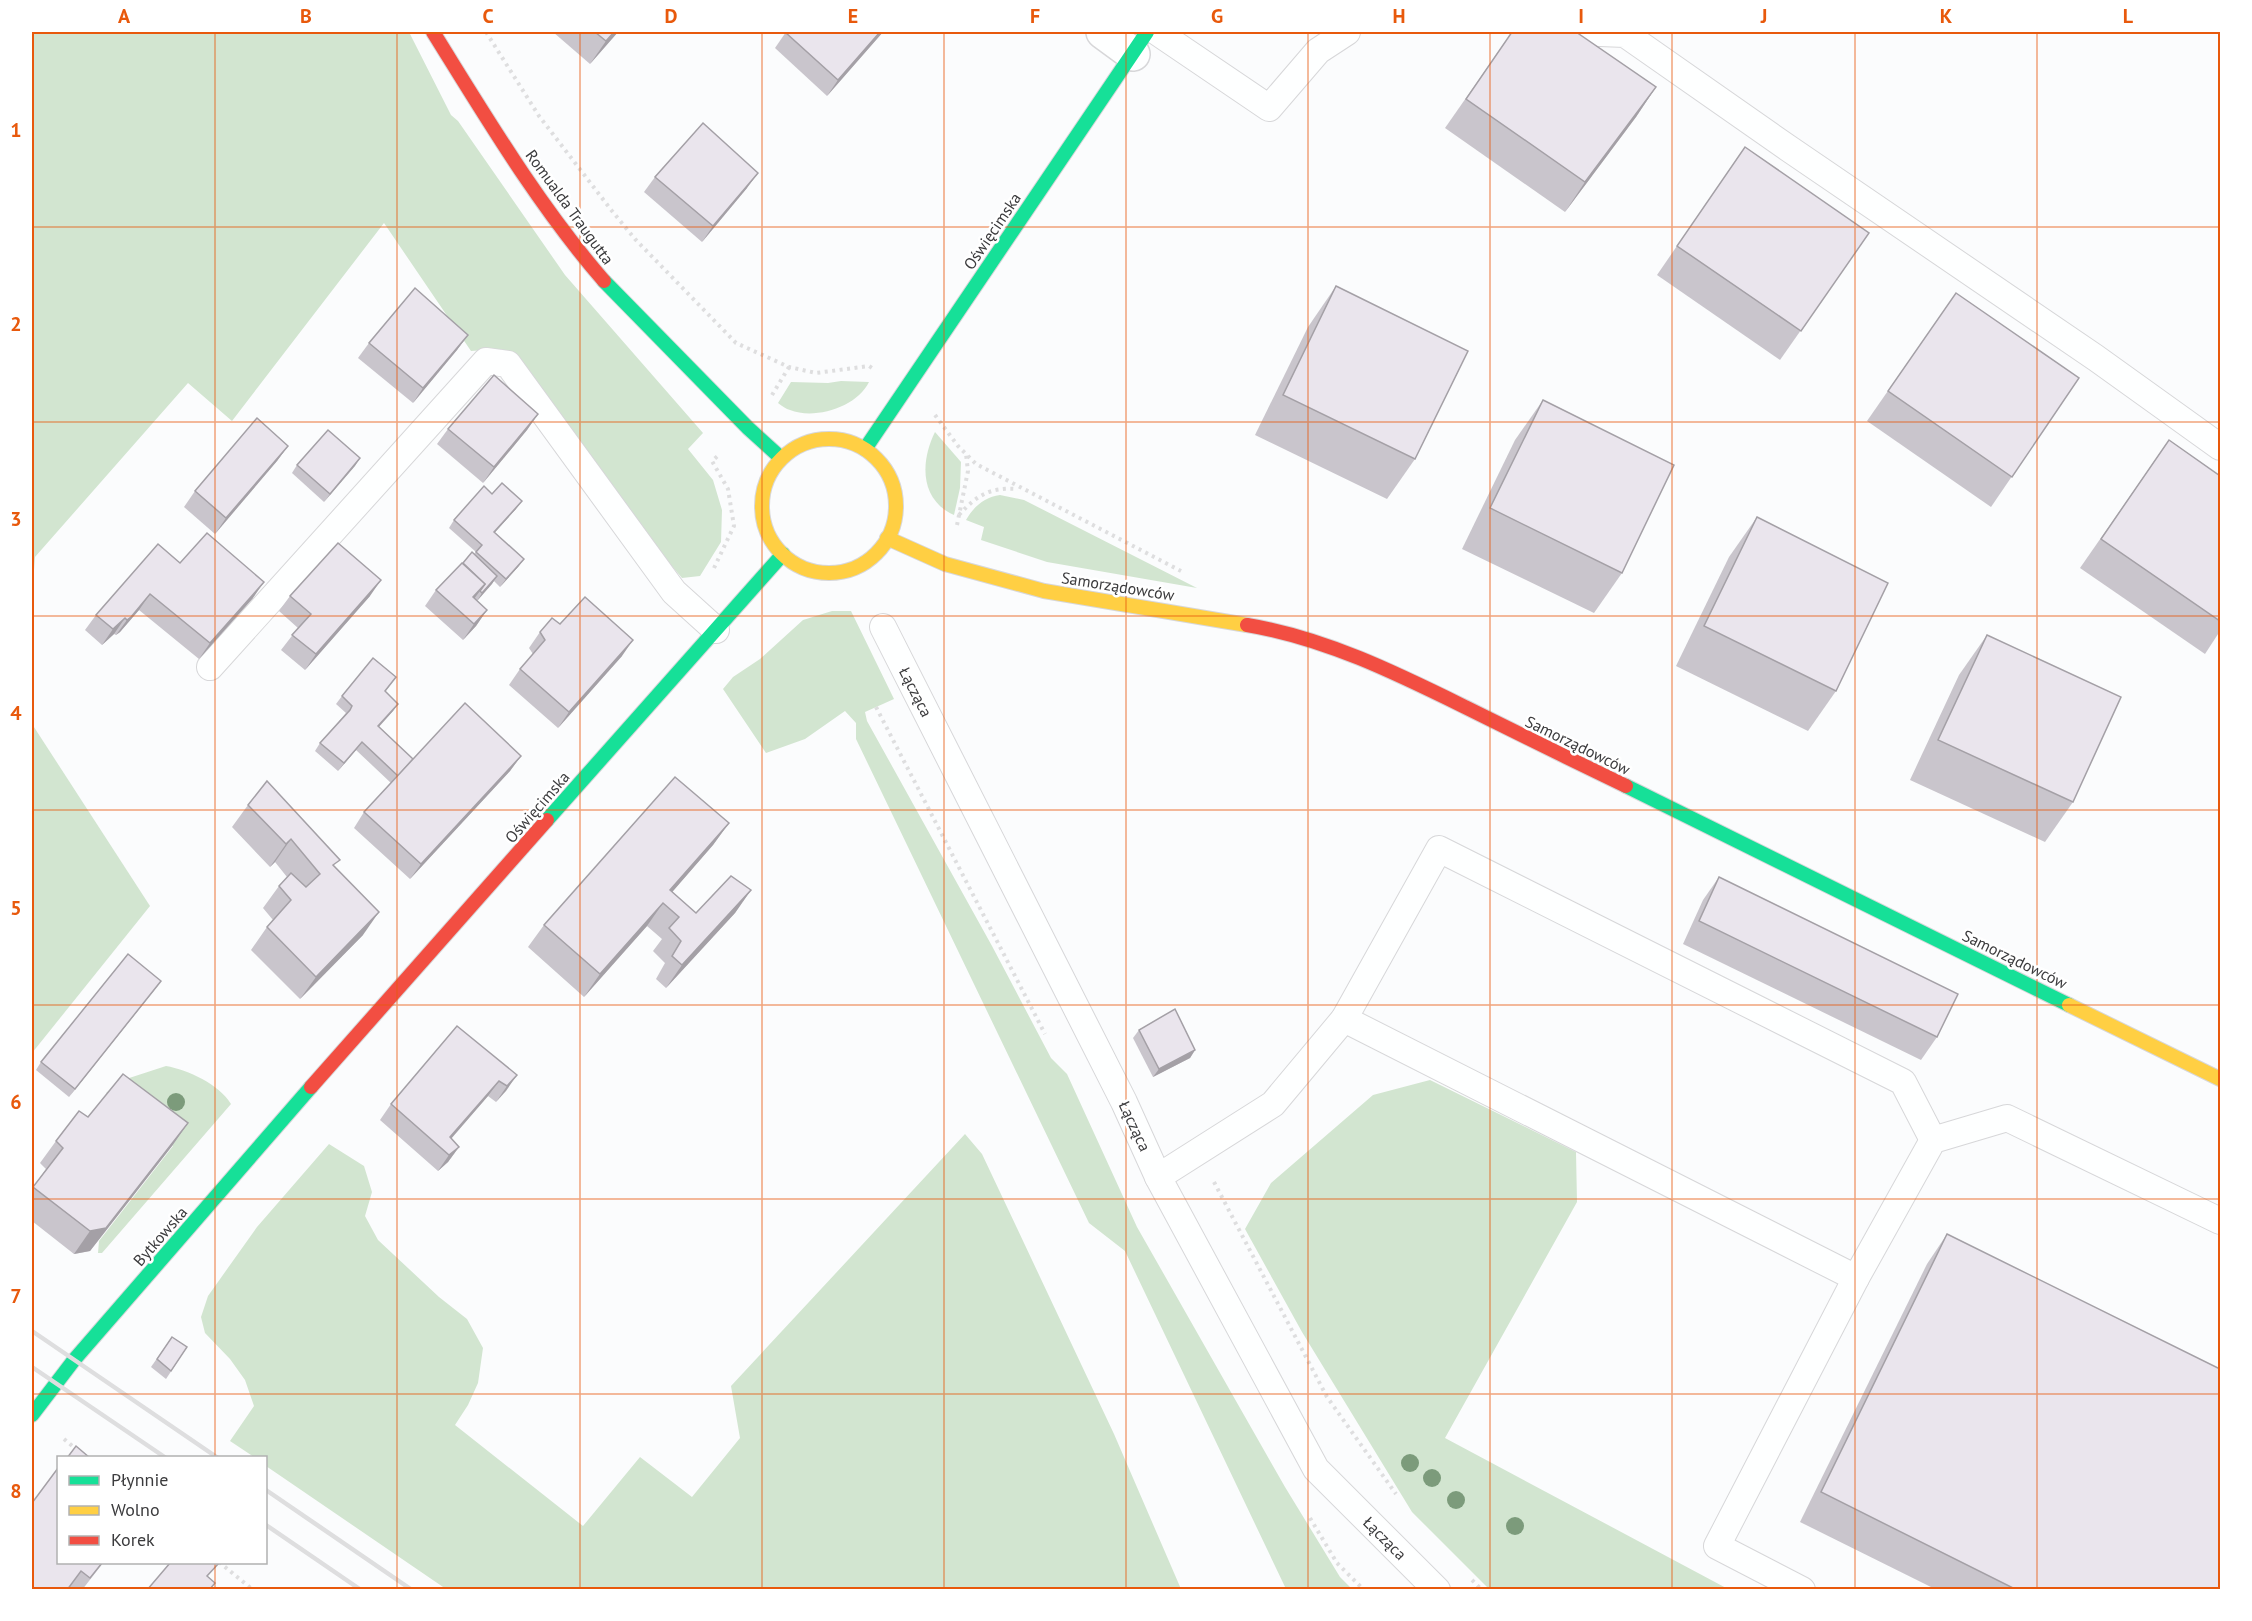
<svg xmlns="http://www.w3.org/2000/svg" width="2252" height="1621" viewBox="0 0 2252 1621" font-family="'PT Sans',sans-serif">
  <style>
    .green { fill: #d2e5d0 }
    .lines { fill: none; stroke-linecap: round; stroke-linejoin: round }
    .lane-casing { stroke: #d7d7d9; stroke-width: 28 }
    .street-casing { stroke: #d7d7d9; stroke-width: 36 }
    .fast-casing { stroke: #d7d7d9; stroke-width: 16 }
    .slow-casing { stroke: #d7d7d9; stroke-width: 16 }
    .jam-casing { stroke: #d7d7d9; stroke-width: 16 }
    .path { stroke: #dededf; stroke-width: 4; stroke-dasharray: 3 4.5; stroke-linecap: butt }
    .lane { stroke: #feffff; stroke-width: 26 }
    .street { stroke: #feffff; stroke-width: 33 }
    .fast { stroke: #16e098; stroke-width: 14 }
    .slow { stroke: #ffcf43; stroke-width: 14 }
    .jam { stroke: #f24e42; stroke-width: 14 }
    .rail { stroke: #dededf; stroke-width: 4.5 }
    .tree { fill: #7c9b7b }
    .wall { fill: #c9c5cc }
    .shaded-wall { fill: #a4a0a6 }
    .building { fill: #eae5ed; stroke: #a4a0a6; stroke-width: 1.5 }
    .grid { fill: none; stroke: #e8590c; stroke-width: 1.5; stroke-opacity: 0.55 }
    .labels { text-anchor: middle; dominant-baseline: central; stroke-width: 5; stroke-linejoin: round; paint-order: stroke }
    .street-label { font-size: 16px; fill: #3b3b3d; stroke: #fff }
    .neatline { fill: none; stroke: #e8590c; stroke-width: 2 }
    .grid-label { font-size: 20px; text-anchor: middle; font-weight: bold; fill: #e8590c }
  </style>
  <rect width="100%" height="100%" fill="#fbfcfd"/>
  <g class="green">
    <polygon points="32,32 409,32 451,115 458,121 565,275 703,433 688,449 713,480 722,510 721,542 700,576 682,578 658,550 547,395 517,358 501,349 471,351 384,223 232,421 188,383 35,557 32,596"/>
    <path d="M841,381L869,382C857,407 815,420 790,410C786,409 782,406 778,403L791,382L828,383Z"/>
    <path d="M935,432L961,462L960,488L954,515C920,500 920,462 935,432Z"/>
    <path d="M1000,495L1024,500L1197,588L1047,562L981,540L984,527L966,520C974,506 985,497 1000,495Z"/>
    <polygon points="832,611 851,611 894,699 865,712 867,721 992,946 1051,1058 1067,1074 1137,1227 1285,1487 1340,1577 1352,1589 1286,1589 1125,1251 1089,1223 856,739 856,723 845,711 805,739 766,753 723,689 733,677 760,659 803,620"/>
    <polygon points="32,724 150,906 32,1053"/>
    <path d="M166,1066C188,1070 219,1084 231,1104L102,1253H98L99,1241L173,1146L106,1093L120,1081Z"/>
    <polygon points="1430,1080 1576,1152 1577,1202 1445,1438 1728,1589 1489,1589 1412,1512 1302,1332 1245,1229 1271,1183 1373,1095"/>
    <polygon points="965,1134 982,1154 1114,1434 1181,1589 446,1589 266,1466 266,1458 254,1457 230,1441 254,1406 245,1380 230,1359 205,1333 201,1317 208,1296 257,1227 329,1144 364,1166 372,1192 365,1216 378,1240 439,1297 467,1319 483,1348 478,1383 468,1405 455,1425 583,1526 640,1457 692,1497 740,1438 731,1386"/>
  </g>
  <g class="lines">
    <defs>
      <g id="lane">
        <polyline points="1157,32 1269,108 1318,51 1347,32"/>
        <polyline points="1575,32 1625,34 1788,148 2096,358 2220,447"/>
        <polyline points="883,627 1124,1102 1158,1177 1316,1469 1437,1590"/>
        <polyline points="210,667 486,361 508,364 674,592 716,630"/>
        <polyline points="1344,1019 1439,849 1903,1082 1933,1140"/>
        <polyline points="1158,1177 1273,1104 1344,1019 1856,1278 1933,1140 2007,1118 2220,1221"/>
        <polyline points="1802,1590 1717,1546 1856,1278"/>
      </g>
      <polyline id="street" points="1103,32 1133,54"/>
      <g id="fast">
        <polyline points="604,281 748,428 781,458"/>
        <polyline points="865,449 1147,32"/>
        <polyline points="1626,786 2069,1005"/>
        <polyline points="547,820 783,554"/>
        <polyline points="32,1415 74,1360 311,1087"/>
      </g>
      <g id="slow">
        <circle cx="829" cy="506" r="67"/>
        <polyline points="887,538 945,564 1044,591 1247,625"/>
        <polyline points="2069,1005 2220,1079"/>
      </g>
      <g id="jam">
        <path d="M433,32C486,117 538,205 604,281"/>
        <path d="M1247,625C1325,638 1396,673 1465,707C1519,734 1572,760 1626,786"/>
        <polyline points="311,1087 547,820"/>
      </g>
    </defs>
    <use href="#lane" class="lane-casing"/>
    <use href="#street" class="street-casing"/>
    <use href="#fast" class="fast-casing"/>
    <use href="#slow" class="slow-casing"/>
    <use href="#jam" class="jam-casing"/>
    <g class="path">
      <polyline points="486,32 539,116 612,211 635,239 736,343 789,367 816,373 869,366 872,368"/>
      <polyline points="772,395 789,367"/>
      <polyline points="935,415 958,446 976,464 1181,571"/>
      <path d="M959,515C977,495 990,487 1018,489"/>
      <polyline points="957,525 968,471 966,454"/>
      <polyline points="714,568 734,526 728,489 712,461 720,454"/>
      <polyline points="876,707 1045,1034"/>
      <polyline points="1214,1182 1327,1397 1396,1494"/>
      <polyline points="64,1439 77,1450"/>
      <polyline points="1310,1518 1337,1563 1364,1590"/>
      <polyline points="219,1562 253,1590"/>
      <polyline points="1472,1580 1482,1590"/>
    </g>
    <use href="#lane" class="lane"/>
    <use href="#street" class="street"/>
    <use href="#fast" class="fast"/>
    <use href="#slow" class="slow"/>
    <use href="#jam" class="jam"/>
    <g class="rail">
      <polyline points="32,1331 218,1458"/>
      <polyline points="32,1367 166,1458"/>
      <polyline points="266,1490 412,1590"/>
      <polyline points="266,1525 361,1590"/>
    </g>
  </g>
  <g class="tree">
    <circle cx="176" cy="1102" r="9"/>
    <circle cx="1410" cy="1463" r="9"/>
    <circle cx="1432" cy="1478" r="9"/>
    <circle cx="1456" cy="1500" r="9"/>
    <circle cx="1515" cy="1526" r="9"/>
  </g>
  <g class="wall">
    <polygon points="553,32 618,32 590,64"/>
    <polygon points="786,32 883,32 827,96 775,48"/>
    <polygon points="1512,32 1656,87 1636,117 1565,212 1445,128"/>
    <polygon points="1745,147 1869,233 1780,360 1657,275"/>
    <polygon points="655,177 747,188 702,242 644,192"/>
    <polygon points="1336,286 1415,459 1387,499 1255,435 1308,327"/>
    <polygon points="1956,293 2079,378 1991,507 1867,421"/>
    <polygon points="468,335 457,350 413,403 358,358 369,343"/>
    <polygon points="1543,400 1622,573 1594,613 1462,549 1515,440"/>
    <polygon points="538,414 527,430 483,483 437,444 448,429"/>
    <polygon points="2169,440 2220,476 2220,631 2205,654 2080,568"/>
    <polygon points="288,446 277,461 215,534 184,507 195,491"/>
    <polygon points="360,458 324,502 292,473 297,465"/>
    <polygon points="492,494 516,509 494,533 524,559 518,567 500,587 494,581 477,601 487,610 476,626 463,640 425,606 436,590 463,563 476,552 449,528 454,520"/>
    <polygon points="1757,517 1836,691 1808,731 1676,666 1729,557"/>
    <polygon points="180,563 253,598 199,659 139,610 120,632 116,635 114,634 102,645 85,630 96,615"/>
    <polygon points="290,596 370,596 305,670 281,650 298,628 279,611"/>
    <polygon points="560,624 622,656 558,728 509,685 520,669 533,654 529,648 540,632"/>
    <polygon points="1987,635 2073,802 2045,842 1910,780 1959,675"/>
    <polygon points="396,677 385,692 398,704 393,711 379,727 413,759 521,756 510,771 410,879 354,828 364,812 391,783 356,750 338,771 315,751 320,743 346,713 336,704 342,696"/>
    <polygon points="248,805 335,867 363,935 300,999 251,950 267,927 273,920 263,908 279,886 287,877 275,862 270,867 232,827"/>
    <polygon points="729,823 713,845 672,892 696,913 751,890 735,913 666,988 656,979 665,963 653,951 662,939 647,926 584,997 528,947 544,925"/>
    <polygon points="1719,877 1937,1037 1921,1060 1683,944 1703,900"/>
    <polygon points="155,989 69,1097 36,1070 41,1062"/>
    <polygon points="1139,1030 1195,1050 1190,1058 1153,1077 1133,1038"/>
    <polygon points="517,1075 496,1102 488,1096 451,1139 459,1147 448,1162 438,1171 380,1120 391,1104"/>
    <polygon points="88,1117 188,1123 172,1146 90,1251 74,1254 32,1221 32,1189 46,1169 40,1163 56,1141"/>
    <polygon points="1947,1234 2220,1590 1937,1590 1800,1522 1927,1264"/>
    <polygon points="172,1337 187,1347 166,1379 151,1367"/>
    <polygon points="103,1563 82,1590 32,1590"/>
  </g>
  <g class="shaded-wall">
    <polygon points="614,32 618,32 590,64 606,41"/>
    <polygon points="880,32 883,32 827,96 838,80"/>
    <polygon points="1656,87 1636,117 1565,212 1585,182"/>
    <polygon points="758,173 747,188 702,242 713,226"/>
    <polygon points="468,335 457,350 413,403 423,388"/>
    <polygon points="538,414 527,430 483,483 494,467"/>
    <polygon points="288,446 277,461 215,534 226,518"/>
    <polygon points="360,458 355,466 324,502 330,494"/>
    <polygon points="522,501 516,509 488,540 494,532"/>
    <polygon points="524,559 518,567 500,587 506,579"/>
    <polygon points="497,576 492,584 477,601 482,593"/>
    <polygon points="381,580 370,596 305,670 316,654"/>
    <polygon points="264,582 253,598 199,659 210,643"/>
    <polygon points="485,584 474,599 473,597"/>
    <polygon points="150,594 139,610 120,632 116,635 127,620"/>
    <polygon points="487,610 476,626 463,640 474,624"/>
    <polygon points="125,618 114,634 102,645 113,629"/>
    <polygon points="633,640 622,656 558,728 569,712"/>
    <polygon points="398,704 393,711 372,734 378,726"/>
    <polygon points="362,742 356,750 338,771 344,763"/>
    <polygon points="521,756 510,771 410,879 421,864"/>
    <polygon points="729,823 713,845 654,913 670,890"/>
    <polygon points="291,839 275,862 270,867 286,844"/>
    <polygon points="751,890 735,913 666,988 682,965"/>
    <polygon points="663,903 647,926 584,997 600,974"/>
    <polygon points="379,912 363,935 300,999 316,977"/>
    <polygon points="161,981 155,989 69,1097 75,1089"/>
    <polygon points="1195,1050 1190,1058 1153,1077 1159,1069"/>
    <polygon points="517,1075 506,1091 496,1102 507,1086"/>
    <polygon points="499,1081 488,1096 442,1149 450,1137"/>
    <polygon points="188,1123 172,1146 90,1251 74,1254 90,1231"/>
    <polygon points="459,1147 448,1162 438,1171 449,1155"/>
  </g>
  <g class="building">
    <polygon points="595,32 614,32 606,41"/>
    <polygon points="785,32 880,32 838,80"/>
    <polygon points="1512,32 1576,32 1656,87 1585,182 1466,99"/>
    <polygon points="703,123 758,173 713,226 655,177"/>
    <polygon points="1745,147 1869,233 1801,331 1677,246"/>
    <polygon points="1336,286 1468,351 1415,459 1283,395"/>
    <polygon points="415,288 468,335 423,388 369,343"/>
    <polygon points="1956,293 2079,378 2012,477 1888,391"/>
    <polygon points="494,375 538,414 494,467 448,429"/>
    <polygon points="1543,400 1674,465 1622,573 1490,508"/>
    <polygon points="257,418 288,446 226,518 195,491"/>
    <polygon points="328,430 360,458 330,494 297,465"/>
    <polygon points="2169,440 2220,476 2220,621 2101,539"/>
    <polygon points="502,483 522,501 494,532 524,559 506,579 476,552 482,545 454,520 484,486 492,494"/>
    <polygon points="1757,517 1888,583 1836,691 1704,626"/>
    <polygon points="207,533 264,582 210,643 150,594 131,617 127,620 125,618 113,629 96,615 158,544 180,563"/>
    <polygon points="338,543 381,580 316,654 292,635 311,614 290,596"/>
    <polygon points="472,552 497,576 482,593 480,591 485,584 463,563"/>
    <polygon points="462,563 485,584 473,597 487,610 474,624 436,590"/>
    <polygon points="585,597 633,640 569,712 520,669 545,640 540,632 552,618 560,624"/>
    <polygon points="1987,635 2121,697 2073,802 1938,740"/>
    <polygon points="373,658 396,677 385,691 398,704 378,726 413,759 398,776 362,742 344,763 320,743 350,710 352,706 342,696"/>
    <polygon points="465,703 521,756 421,864 364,812"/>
    <polygon points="675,777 729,823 670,890 696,913 731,876 751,890 682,965 672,956 681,941 669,928 679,917 663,903 600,974 544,925"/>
    <polygon points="267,781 340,860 333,865 379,912 316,977 267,927 291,900 279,886 291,873 306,887 320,874 291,839 286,844 248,805"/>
    <polygon points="1719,877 1958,994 1937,1037 1699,921"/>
    <polygon points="128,954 161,981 75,1089 41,1062"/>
    <polygon points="1175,1009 1195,1050 1159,1069 1139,1030"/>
    <polygon points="457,1026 517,1075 507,1086 499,1081 450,1137 459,1147 449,1155 391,1104"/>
    <polygon points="123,1074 188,1123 106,1228 90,1231 33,1187 63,1148 56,1141 79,1111 88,1117"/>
    <polygon points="1947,1234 2220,1369 2220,1590 2017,1590 1821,1492"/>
    <polygon points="172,1337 187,1347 171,1371 157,1359"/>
    <polygon points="76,1446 90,1458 67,1458"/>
    <polygon points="58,1468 58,1563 102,1563 90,1578 81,1571 67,1590 32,1590 32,1503"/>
    <polygon points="170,1563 219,1563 207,1576 215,1583 209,1590 147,1590"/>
  </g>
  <path class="grid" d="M215,32V1458M397,32V1590M580,32V1590M762,32V1590M944,32V1590M1126,32V1590M1308,32V1590M1490,32V1590M1672,32V1590M1855,32V1590M2037,32V1590M32,227H2220M32,422H2220M32,616H2220M32,810H2220M32,1005H2220M32,1199H2220M32,1394H2220M215,1562V1590"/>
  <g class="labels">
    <g class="street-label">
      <text transform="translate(570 207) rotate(54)">Romualda Traugutta</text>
      <text transform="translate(992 231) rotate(-56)">Oświęcimska</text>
      <text transform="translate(1118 586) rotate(9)">Samorządowców</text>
      <text transform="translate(916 692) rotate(63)">Łącząca</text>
      <text transform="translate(1578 745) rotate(26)">Samorządowców</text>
      <text transform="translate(537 807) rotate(-49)">Oświęcimska</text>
      <text transform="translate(2015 959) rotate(26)">Samorządowców</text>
      <text transform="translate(1135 1126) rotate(65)">Łącząca</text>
      <text transform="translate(160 1236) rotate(-49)">Bytkowska</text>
      <text transform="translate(1385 1538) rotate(45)">Łącząca</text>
    </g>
  </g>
  <rect width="2252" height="1621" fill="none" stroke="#ffffff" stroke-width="66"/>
  <rect x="57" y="1456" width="210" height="108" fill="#ffffff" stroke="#b1b1b1" stroke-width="1.5"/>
  <rect x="69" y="1476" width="30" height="9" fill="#16e098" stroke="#b1b1b1" stroke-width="1.5"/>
  <text x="111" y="1486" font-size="18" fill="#3b3b3d">Płynnie</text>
  <rect x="69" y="1506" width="30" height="9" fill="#ffcf43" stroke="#b1b1b1" stroke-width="1.5"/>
  <text x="111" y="1516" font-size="18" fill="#3b3b3d">Wolno</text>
  <rect x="69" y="1536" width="30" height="9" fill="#f24e42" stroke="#b1b1b1" stroke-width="1.5"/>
  <text x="111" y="1546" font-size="18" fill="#3b3b3d">Korek</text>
  <rect x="33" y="33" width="2186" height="1555" class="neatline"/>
  <g class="grid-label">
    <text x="124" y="23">A</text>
    <text x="306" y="23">B</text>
    <text x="488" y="23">C</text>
    <text x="671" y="23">D</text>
    <text x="853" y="23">E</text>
    <text x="1035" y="23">F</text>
    <text x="1217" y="23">G</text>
    <text x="1399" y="23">H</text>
    <text x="1581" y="23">I</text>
    <text x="1764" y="23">J</text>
    <text x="1946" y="23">K</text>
    <text x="2128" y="23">L</text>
    <text x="16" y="137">1</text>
    <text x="16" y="331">2</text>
    <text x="16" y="526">3</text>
    <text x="16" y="720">4</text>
    <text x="16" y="915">5</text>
    <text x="16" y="1109">6</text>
    <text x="16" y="1303">7</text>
    <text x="16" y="1498">8</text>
  </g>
</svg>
